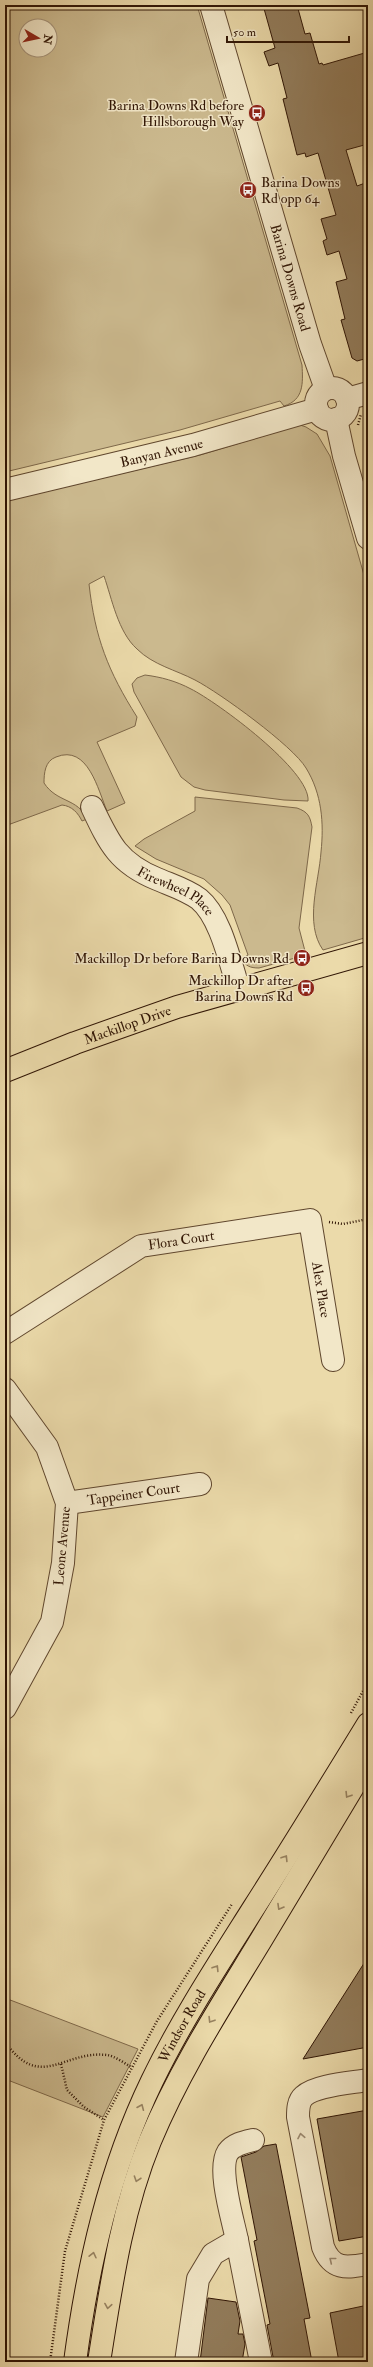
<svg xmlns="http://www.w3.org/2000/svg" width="373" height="2367" viewBox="0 0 373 2367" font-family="'IM FELL Double Pica',serif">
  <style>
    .green { fill: #cbb98e; stroke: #7e684a; fill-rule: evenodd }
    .building { fill: #927c5b; stroke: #311605 }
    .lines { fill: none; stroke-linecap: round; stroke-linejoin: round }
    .minor-casing { stroke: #60472e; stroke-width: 24 }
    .major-casing { stroke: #311605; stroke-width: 24 }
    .path { stroke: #311605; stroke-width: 2.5; stroke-dasharray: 1 2; stroke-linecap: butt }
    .minor { stroke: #f2e7c8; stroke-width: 22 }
    .major { stroke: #ebdaaa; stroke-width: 22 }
    .oneway { stroke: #978260 }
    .oneway2 { stroke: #9b8970 }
    .labels { text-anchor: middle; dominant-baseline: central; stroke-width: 3; stroke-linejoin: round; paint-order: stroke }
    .poi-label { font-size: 14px; fill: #311605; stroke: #f2e7c8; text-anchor: end }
    .street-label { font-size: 14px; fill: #311605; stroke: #f2e7c8 }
  </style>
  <rect width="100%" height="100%" fill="#ebdaaa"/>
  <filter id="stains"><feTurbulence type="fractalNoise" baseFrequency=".005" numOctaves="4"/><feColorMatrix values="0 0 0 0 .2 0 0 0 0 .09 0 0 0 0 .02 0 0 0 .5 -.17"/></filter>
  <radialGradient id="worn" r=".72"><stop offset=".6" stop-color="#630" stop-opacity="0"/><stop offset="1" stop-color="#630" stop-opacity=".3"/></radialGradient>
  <g class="green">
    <path d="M5,5H197L302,365C303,383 304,400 284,406L280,401L180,430L5,472ZM26,26H50V50H26Z"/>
    <path d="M300,425L306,427L317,434L330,456L368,589V937L323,950C304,923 319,882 321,852C324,823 322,794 306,768C293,746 220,693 195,680C176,670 153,665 137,649C118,632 112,599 104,576L89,584C95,638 108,671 137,717L135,726L97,742L125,803L107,811C98,790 88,744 56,757C45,761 44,773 44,783C57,803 78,798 87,819L82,821C78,813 72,806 62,805L5,826V501L200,455Z"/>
    <path d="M145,675C161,677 176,681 191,689C217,702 311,771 308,801L284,800L205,790L194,787L181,777L134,692L132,684L137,678Z"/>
    <path d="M195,797L297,808C308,812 310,816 312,827L299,928L306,955L259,968C250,968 246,966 241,959L248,955L230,905L222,895L204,879L156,859L135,846L144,839L195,811Z"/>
    <polygon points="5,1998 138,2049 103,2117 5,2079"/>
  </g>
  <g class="building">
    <polygon points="263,5 297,5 305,34 310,33 319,64 322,63 323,65 368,52 368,144 346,150 357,186 368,182 368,358 357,361 352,358 341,320 345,319 336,282 347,279 339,251 327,255 323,241 327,239 321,219 336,215 318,153 306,157 305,153 297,155 283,99 287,98 278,63 269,66 264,52 275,48"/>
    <polygon points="368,1957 368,2047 303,2059"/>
    <polygon points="368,2110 368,2236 339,2241 317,2119"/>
    <polygon points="276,2144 310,2318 304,2319 312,2362 274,2362 267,2325 270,2324 254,2241 257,2240 241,2157 256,2152 264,2146"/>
    <polygon points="208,2298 236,2302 240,2321 238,2334 243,2334 245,2344 242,2362 200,2362"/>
    <polygon points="368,2305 368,2362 339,2362 330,2313"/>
  </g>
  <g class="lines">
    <defs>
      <g id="minor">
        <path id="s1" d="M211,5L310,344L326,389"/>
        <circle cx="332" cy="404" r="16"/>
        <polyline points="347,399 368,393"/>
        <polyline points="336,419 344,456 368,538"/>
        <path id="s2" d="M5,490L193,445L317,409"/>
        <path id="s3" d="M92,807C109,843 118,863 157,879C171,885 187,890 199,899C221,917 230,963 239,990"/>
        <path id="s4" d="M5,1333L141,1246L310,1220L333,1360"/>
        <polyline points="5,1389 47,1447 67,1503 63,1563 52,1622 5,1708"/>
        <path id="s5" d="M67,1503L200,1484"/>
        <path d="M368,2080C351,2083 316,2085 304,2096C298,2101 298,2110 298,2117L323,2247C332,2270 346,2268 368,2264"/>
        <path d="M237,2240C233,2220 217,2169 228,2152C234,2144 244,2142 253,2140"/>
        <polyline points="186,2362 198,2279 213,2254 237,2240 261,2362"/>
      </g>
      <g id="major">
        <path id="s6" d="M5,1071L75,1043L177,1007L368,953"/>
        <path id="s7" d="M75,2362C88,2265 109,2170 152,2081C181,2021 217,1966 253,1909C292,1848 330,1786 368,1724"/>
        <path d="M99,2362C111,2287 121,2212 150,2141C180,2069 221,2006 261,1940C297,1881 332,1821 368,1762"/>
      </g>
    </defs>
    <use href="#minor" class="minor-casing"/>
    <use href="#major" class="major-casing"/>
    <g class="path">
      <polyline points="358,425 361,414"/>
      <polyline points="329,1222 343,1224 368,1219"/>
      <polyline points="351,1713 368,1682"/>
      <path d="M5,2042C41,2092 63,2050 107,2055C115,2056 124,2063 131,2067"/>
      <polyline points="61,2064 67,2090 84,2107 104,2120"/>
      <polyline points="50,2362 65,2251 104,2120 157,2021 232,1904"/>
    </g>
    <use href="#minor" class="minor"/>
    <use href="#major" class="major"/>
  </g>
  <defs><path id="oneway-chevron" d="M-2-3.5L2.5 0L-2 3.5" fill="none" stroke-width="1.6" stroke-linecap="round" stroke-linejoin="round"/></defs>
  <g class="oneway">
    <use href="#oneway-chevron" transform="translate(348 1795) rotate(122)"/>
    <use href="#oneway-chevron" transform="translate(285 1858) rotate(-58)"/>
    <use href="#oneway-chevron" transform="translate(280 1907) rotate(120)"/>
    <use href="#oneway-chevron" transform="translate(216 1968) rotate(-58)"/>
    <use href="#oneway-chevron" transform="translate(211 2020) rotate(122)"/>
    <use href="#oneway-chevron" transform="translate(141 2107) rotate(-67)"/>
    <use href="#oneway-chevron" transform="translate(137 2179) rotate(109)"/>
    <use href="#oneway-chevron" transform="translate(93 2255) rotate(-77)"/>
    <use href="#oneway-chevron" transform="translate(108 2306) rotate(99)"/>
  </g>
  <g class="oneway2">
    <use href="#oneway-chevron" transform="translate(301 2136) rotate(-101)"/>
    <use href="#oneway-chevron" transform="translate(332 2260) rotate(-141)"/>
  </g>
  <defs>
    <symbol id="bus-disc" viewBox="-11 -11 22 22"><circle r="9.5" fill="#8f2418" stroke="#f2e7c8"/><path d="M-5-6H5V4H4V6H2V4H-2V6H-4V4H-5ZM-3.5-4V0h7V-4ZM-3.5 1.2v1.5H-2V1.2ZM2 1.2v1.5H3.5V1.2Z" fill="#fff"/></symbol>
  </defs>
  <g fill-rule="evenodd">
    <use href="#bus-disc" x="247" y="103" width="20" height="20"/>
    <use href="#bus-disc" x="238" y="180" width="20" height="20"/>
    <use href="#bus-disc" x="292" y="948" width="20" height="20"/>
    <use href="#bus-disc" x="296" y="978" width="20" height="20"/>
  </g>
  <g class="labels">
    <g class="poi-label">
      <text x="244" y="105">Barina Downs Rd before<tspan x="244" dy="16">Hillsborough Way</tspan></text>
      <text x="261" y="182" text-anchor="start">Barina Downs<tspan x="261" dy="16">Rd opp 64</tspan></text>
      <text x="289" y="958">Mackillop Dr before Barina Downs Rd</text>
      <text x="293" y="980">Mackillop Dr after<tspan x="293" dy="16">Barina Downs Rd</tspan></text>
    </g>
    <g class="street-label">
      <text stroke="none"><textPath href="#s1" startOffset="284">Barina Downs Road</textPath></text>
      <text stroke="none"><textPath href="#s2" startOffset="161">Banyan Avenue</textPath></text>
      <text stroke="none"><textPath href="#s3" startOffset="123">Firewheel Place</textPath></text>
      <text stroke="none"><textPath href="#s6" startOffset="131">Mackillop Drive</textPath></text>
      <text stroke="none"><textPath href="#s4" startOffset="202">Flora Court</textPath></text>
      <text stroke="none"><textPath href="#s4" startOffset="403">Alex Place</textPath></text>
      <text stroke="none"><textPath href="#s5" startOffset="67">Tappeiner Court</textPath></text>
      <text transform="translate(62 1546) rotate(-85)">Leone Avenue</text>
      <text stroke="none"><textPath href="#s7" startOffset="355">Windsor Road</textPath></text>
    </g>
  </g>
  <rect width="373" height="2367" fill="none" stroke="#ebdaaa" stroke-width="20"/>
  <rect x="6" y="6" width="361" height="2355" fill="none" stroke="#311605" stroke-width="2"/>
  <rect x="10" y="10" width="353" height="2347" fill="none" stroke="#311605"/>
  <g transform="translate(38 38) rotate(99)"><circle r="19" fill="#f2e7c8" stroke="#a5937a"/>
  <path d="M0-3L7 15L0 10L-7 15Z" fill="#8f2418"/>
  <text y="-6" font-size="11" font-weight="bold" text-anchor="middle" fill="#311605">N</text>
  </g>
  <path d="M227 36v6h122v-6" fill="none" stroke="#311605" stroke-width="2"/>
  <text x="233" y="36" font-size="12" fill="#311605" stroke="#f2e7c8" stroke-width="3" paint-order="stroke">50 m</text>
  <rect width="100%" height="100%" filter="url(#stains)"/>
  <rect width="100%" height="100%" fill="url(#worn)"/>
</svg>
